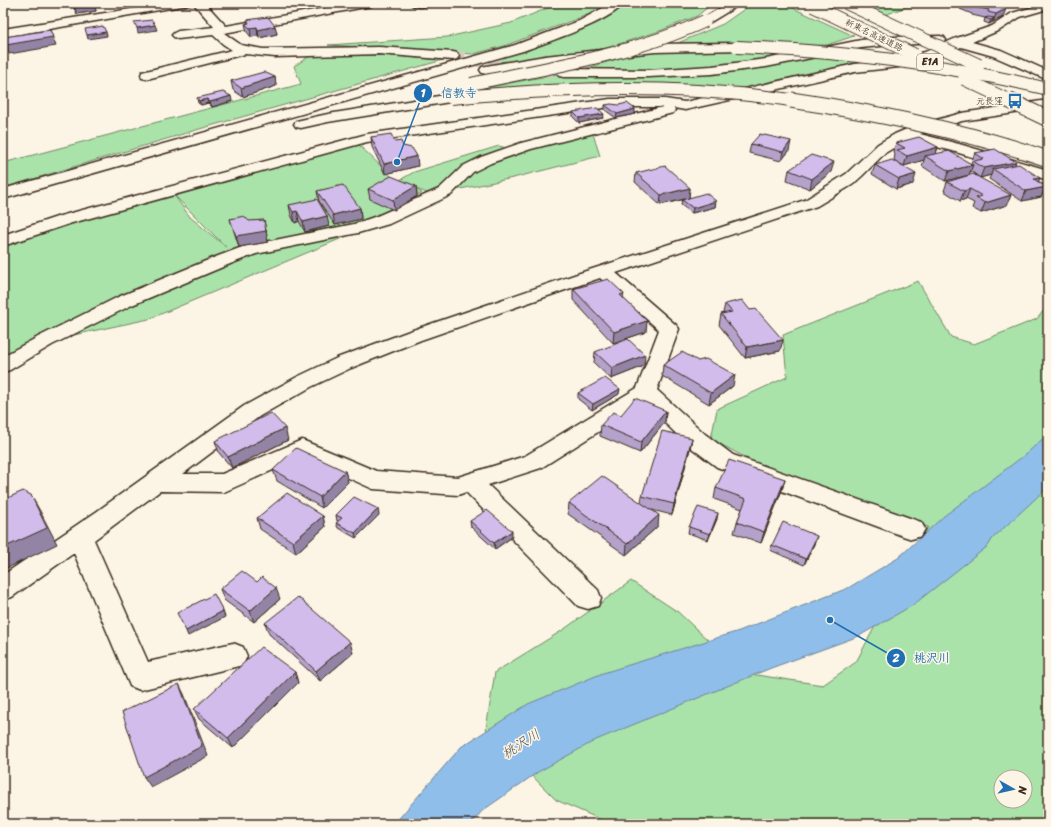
<svg xmlns="http://www.w3.org/2000/svg" width="1051" height="827" viewBox="0 0 1051 827" font-family="Sriracha,'Klee One',sans-serif">
  <style>
    .green { fill: #a9e3a9; stroke: #728664; fill-rule: evenodd }
    .water { fill: #90beea; stroke: #6e8398 }
    .lines { fill: none; stroke-linecap: round; stroke-linejoin: round }
    .minor-tunnel { stroke: #d5ccbd; stroke-width: 12; stroke-dasharray: 12 6; stroke-linecap: butt }
    .minor-casing { stroke: #3b2a1e; stroke-width: 3 }
    .highway-casing { stroke: #3b2a1e; stroke-width: 3 }
    .minor { fill: #fcf5e5; fill-rule: evenodd }
    .highway { fill: #fcf5e5; fill-rule: evenodd }
    .highway-bridge-far1-casing { stroke: #3b2a1e; stroke-width: 14; stroke-linecap: butt }
    .highway-bridge-casing { stroke: #3b2a1e; stroke-width: 17; stroke-linecap: butt }
    .highway-bridge-far1 { stroke: #fcf5e5; stroke-width: 12 }
    .highway-bridge { stroke: #fcf5e5; stroke-width: 15 }
    .wall { fill: #b5a2cb; stroke: #3b2a1e }
    .shaded-wall { fill: #9384a5; stroke: #3b2a1e }
    .building { fill: #d2bcec; stroke: #3b2a1e }
    .labels { text-anchor: middle; dominant-baseline: central; stroke-width: 3; stroke-linejoin: round; paint-order: stroke }
    .far-street-label { font-size: 9px; fill: #3b2a1e; stroke: #fcf5e5 }
    .far-poi-label { font-size: 9px; fill: #3b2a1e; stroke: #fcf5e5; text-anchor: end }
    .shield { fill: #fcf5e5; stroke: #75675a; stroke-width: 1 }
    .shield-label { font-size: 10px; font-weight: bold; fill: #3b2a1e }
    .near-water-label { font-size: 14px; font-style: italic; fill: #54565b; stroke: #fcf5e5 }
    .leader { fill: none; stroke: #1f6fb2; stroke-width: 1.5 }
    .callout-dot { fill: #1f6fb2; stroke: #fcf5e5; stroke-width: 1.5 }
    .mark-label { font-size: 12px; text-anchor: middle; font-weight: bold; fill: #fff }
    .callout-label { font-size: 12px; text-anchor: middle; font-weight: bold; fill: #1f6fb2; stroke: #fcf5e5; stroke-width: 3; stroke-linejoin: round; paint-order: stroke }
  </style>
  <rect width="100%" height="100%" fill="#fcf5e5"/>
  <filter id="ink" filterUnits="userSpaceOnUse"><feTurbulence type="fractalNoise" baseFrequency=".025" numOctaves="2"/><feDisplacementMap in="SourceGraphic" scale="8" xChannelSelector="R" yChannelSelector="G"/><feConvolveMatrix kernelMatrix="1 2 1 2 8 2 1 2 1" color-interpolation-filters="sRGB"/></filter>
  <g filter="url(#ink)">
    <g class="green">
      <polygon points="560,3 610,3 598,11 504,46 473,54 328,45 447,37 511,23"/>
      <polygon points="623,3 713,3 697,16 657,32 606,48 568,55 497,62 492,59"/>
      <polygon points="753,3 782,3 854,36 827,45 766,46 703,43 673,45 723,24"/>
      <polygon points="863,3 995,3 988,5 906,7 885,15"/>
      <polygon points="758,50 896,62 748,90 463,92 584,69 640,52"/>
      <polygon points="383,55 443,60 203,128 3,188 3,163 301,84 294,66 310,56"/>
      <path d="M593,134L600,156L513,178L432,195L414,188L422,193L366,225L241,250L347,236L149,319L69,336L3,368V247L16,241L171,192L358,144L393,178L398,181L414,172L499,146L514,150ZM174,195L226,247L190,217Z"/>
      <path d="M918,281L951,337L974,344L1037,319L1048,305V824H611L556,800L486,729L495,672L563,630L631,581L678,612L743,673L823,685L856,662L928,527L785,479L711,439L717,409L787,377L783,335ZM1001,777H1025V801H1001Z"/>
    </g>
    <polygon class="water" points="1048,434 1048,487 993,538 988,546 913,605 859,636 771,668 596,740 538,772 482,811 471,824 394,824 461,747 528,704 603,673 739,631 848,588 898,558 944,516 1026,454"/>
    <g class="lines">
      <polyline class="minor-tunnel" points="453,56 494,64 564,73"/>
      <defs>
        <g id="minor">
          <polygon points="169,3 205,3 226,26 353,3 376,3 371,6 224,33 241,45 263,49 379,47 453,52 457,53 459,56 457,59 453,60 379,54 275,57 245,54 147,79 142,78 141,75 142,72 232,50 223,44 213,35 178,39 174,37 172,35 174,33 178,31 214,27 194,4 3,37 3,29"/>
          <path d="M410,3H430C426,8 414,8 410,3Z"/>
          <polygon points="1048,3 1048,9 1020,17 1000,30 972,42 1001,50 1048,71 1048,80 993,56 961,47 933,58 899,67 855,72 685,110 674,108 675,110 673,113 531,149 491,163 473,172 451,195 389,224 358,233 256,254 225,266 132,305 52,345 10,370 3,372 3,356 38,337 118,297 213,258 245,246 354,224 377,216 439,189 463,166 481,157 521,143 663,107 610,107 367,142 72,223 3,246 3,235 60,216 367,134 610,99 665,99 685,102 855,64 899,59 925,52 954,39 992,26 1012,13"/>
          <polygon points="940,36 944,37 946,40 944,43 891,45 861,48 766,67 712,74 648,77 564,77 559,76 558,73 559,70 564,69 648,70 712,66 766,59 861,40 891,37"/>
          <path d="M1048,100V108L962,121L920,134L959,144L1048,170V180L949,150L907,140L885,153L862,176L852,185L817,206L616,273L676,325L679,329L657,390L705,434L733,455L921,522L925,529L921,536L912,539L903,536L717,467L689,446L644,403L541,468L488,485L598,590L601,598L598,606L588,609L578,606L466,492L458,495L373,489L302,457L224,492L160,491L94,540L148,662L233,643L243,647L247,656L243,665L140,690L130,686L74,553L12,597L3,600V575L96,512L244,406L297,377L337,358L407,332L583,272L805,200L846,174L878,144L895,134L914,126L962,113ZM600,278L659,330L637,388L525,456L458,477L376,471L302,440L222,474H183L260,416L311,387L351,368L421,340Z"/>
        </g>
        <g id="highway">
          <path d="M612,3H624C610,22 547,42 523,51L3,199V189L515,45L579,21Z"/>
          <polygon points="729,3 742,3 709,23 701,23 699,21 701,19"/>
          <polygon points="737,43 741,44 743,47 741,50 655,52 545,64 486,74 482,73 480,70 482,67 486,66 545,56 655,44"/>
          <polygon points="451,94 456,95 458,98 456,101 328,122 301,128 296,127 294,124 296,121 328,114"/>
        </g>
      </defs>
      <use href="#minor" class="minor-casing"/>
      <use href="#highway" class="highway-casing"/>
      <use href="#minor" class="minor"/>
      <use href="#highway" class="highway"/>
      <defs>
        <g id="highway-bridge-far1">
          <polyline points="846,3 979,65"/>
          <polyline points="813,6 915,55"/>
          <path d="M737,47C843,51 945,64 1048,89"/>
          <polyline points="964,79 1010,101"/>
          <path d="M471,84C549,67 632,55 705,21"/>
          <path d="M451,98C567,87 682,84 798,101"/>
        </g>
        <g id="highway-bridge">
          <path d="M791,100C878,113 965,131 1048,159"/>
          <polyline points="1008,100 1048,119"/>
        </g>
      </defs>
      <use href="#highway-bridge-far1" class="highway-bridge-far1-casing"/>
      <use href="#highway-bridge" class="highway-bridge-casing"/>
      <use href="#highway-bridge-far1" class="highway-bridge-far1"/>
      <use href="#highway-bridge" class="highway-bridge"/>
    </g>
    <g class="wall">
      <polygon points="71,3 94,3 96,11 77,14"/>
      <polygon points="962,3 989,3 1003,17 989,24 984,22 985,18 972,15 972,14 960,9"/>
      <polygon points="247,20 275,26 277,34 259,38 258,36 251,37 247,32 245,24 248,23"/>
      <polygon points="275,77 276,86 243,97 233,90 231,81"/>
      <polygon points="197,98 232,101 212,107 208,103 201,105 198,103"/>
      <polygon points="605,105 635,114 616,118 605,110"/>
      <polygon points="573,112 603,118 579,123 573,117"/>
      <polygon points="371,137 395,142 403,146 418,166 385,174 372,147"/>
      <polygon points="896,143 938,147 936,154 972,164 971,163 975,153 1014,165 1044,185 1048,185 1048,196 1044,192 1041,197 1022,201 989,179 991,175 980,178 971,171 969,175 945,181 922,166 924,160 904,166 894,160 895,154 893,152"/>
      <polygon points="751,144 789,151 781,161 749,153"/>
      <polygon points="875,165 913,184 896,189 872,174"/>
      <polygon points="789,170 831,172 810,189 787,180"/>
      <polygon points="636,173 690,188 689,198 660,205 635,182"/>
      <polygon points="947,182 1011,195 1007,205 981,213 972,208 974,203 966,199 960,201 944,191"/>
      <polygon points="416,186 417,196 394,210 370,199 368,189"/>
      <polygon points="317,191 360,208 361,219 335,225 319,201"/>
      <polygon points="682,200 716,201 715,207 692,213 681,205"/>
      <polygon points="289,205 329,226 305,232 299,221 295,223 291,215"/>
      <polygon points="230,219 249,221 266,230 268,242 239,247"/>
      <polygon points="573,289 624,294 623,298 646,332 613,343 573,300"/>
      <polygon points="725,304 780,351 745,358 719,325 721,314 723,313"/>
      <polygon points="595,352 644,366 611,379 594,363"/>
      <polygon points="698,361 733,386 709,404 662,376 663,365"/>
      <polygon points="578,393 619,394 592,410 578,399"/>
      <polygon points="666,411 665,422 640,453 600,436 601,425 621,415"/>
      <polygon points="692,438 690,449 672,515 652,510 658,526 626,555 568,514 569,503 641,502 642,496"/>
      <polygon points="288,440 232,468 219,453 215,441"/>
      <polygon points="273,470 345,471 348,482 322,508 277,481"/>
      <polygon points="785,479 782,490 761,543 734,533 737,522 742,509 714,499 716,488"/>
      <polygon points="336,515 379,515 356,538 338,528 336,523 338,521 337,521"/>
      <polygon points="323,516 325,527 296,553 260,529 257,518"/>
      <polygon points="717,519 708,540 688,533 689,527"/>
      <polygon points="470,521 512,537 495,549 471,527"/>
      <polygon points="815,542 804,565 770,550 772,545"/>
      <polygon points="220,589 280,599 254,622 224,600"/>
      <polygon points="265,623 353,653 320,681 269,634"/>
      <polygon points="295,672 298,683 233,748 199,719 194,709"/>
    </g>
    <g class="shaded-wall">
      <polygon points="92,3 94,3 96,11 77,14 74,6"/>
      <polygon points="1006,9 1003,17 993,22 996,14"/>
      <polygon points="994,18 992,22 989,24 991,20"/>
      <polygon points="155,25 157,30 138,33 137,28"/>
      <polygon points="275,26 277,34 259,38 258,30"/>
      <polygon points="257,27 258,36 251,37 250,28"/>
      <polygon points="50,30 56,46 9,54 6,45"/>
      <polygon points="106,32 107,36 88,39 87,35"/>
      <polygon points="275,77 276,86 243,97 241,88"/>
      <polygon points="231,96 232,101 212,107 210,102"/>
      <polygon points="207,99 208,103 201,105 199,101"/>
      <polygon points="635,109 635,114 616,118 617,114"/>
      <polygon points="604,114 603,118 579,123 579,118"/>
      <polygon points="791,141 789,151 781,161 783,152"/>
      <polygon points="938,147 934,157 925,156 924,160 904,166 907,156"/>
      <polygon points="417,156 418,166 385,174 384,164"/>
      <polygon points="834,162 831,172 810,189 812,179"/>
      <polygon points="1016,162 1012,171 993,169 991,175 980,178 984,168"/>
      <polygon points="973,165 969,175 945,181 949,171"/>
      <polygon points="916,174 913,184 896,189 899,179"/>
      <polygon points="1040,178 1036,188 1034,179"/>
      <polygon points="416,186 417,196 394,210 393,200"/>
      <polygon points="1046,187 1041,197 1022,201 1026,191"/>
      <polygon points="690,188 689,198 660,205 661,195"/>
      <polygon points="970,189 966,199 960,201 964,191"/>
      <polygon points="1011,195 1007,205 981,213 985,203"/>
      <polygon points="716,201 715,207 692,213 693,208"/>
      <polygon points="360,208 361,219 335,225 333,215"/>
      <polygon points="297,211 299,221 295,223 293,212"/>
      <polygon points="327,216 329,226 305,232 303,222"/>
      <polygon points="264,220 268,242 239,247 236,236"/>
      <polygon points="647,321 646,332 613,343 614,332"/>
      <polygon points="783,340 780,351 745,358 747,347"/>
      <polygon points="645,355 644,366 611,379 612,368"/>
      <polygon points="735,375 733,386 709,404 711,393"/>
      <polygon points="620,389 619,394 592,410 593,404"/>
      <polygon points="666,411 665,422 640,453 641,442"/>
      <polygon points="285,428 288,440 232,468 228,457"/>
      <polygon points="692,438 690,449 672,515 674,504"/>
      <polygon points="345,471 348,482 322,508 320,497"/>
      <polygon points="785,479 782,490 761,543 764,532"/>
      <polygon points="31,495 40,511 57,544 3,570 3,548"/>
      <polygon points="378,509 379,515 356,538 355,533"/>
      <polygon points="718,513 717,519 708,540 710,534"/>
      <polygon points="659,515 658,526 626,555 627,544"/>
      <polygon points="323,516 325,527 296,553 293,542"/>
      <polygon points="512,531 512,537 495,549 494,543"/>
      <polygon points="817,536 815,542 804,565 806,559"/>
      <polygon points="276,588 280,599 254,622 250,611"/>
      <polygon points="223,611 225,617 188,636 186,631"/>
      <polygon points="350,642 353,653 320,681 316,671"/>
      <polygon points="295,672 298,683 233,748 228,738"/>
      <polygon points="179,684 184,694 208,756 151,787 144,777"/>
      <polygon points="3,818 6,824 3,824"/>
    </g>
    <g class="building">
      <polygon points="73,3 92,3 74,6"/>
      <polygon points="967,3 989,3 1006,9 996,14 988,12 989,10 985,9 974,7 976,6"/>
      <polygon points="268,17 275,26 258,30 257,27 250,28 245,24 249,23 247,20"/>
      <polygon points="988,17 994,18 991,20 985,18"/>
      <polygon points="152,20 155,25 137,28 134,22"/>
      <polygon points="103,26 106,32 87,35 85,29"/>
      <polygon points="50,30 53,37 6,45 4,37"/>
      <polygon points="264,72 275,77 241,88 231,81"/>
      <polygon points="223,92 231,96 210,102 207,99 199,101 197,98"/>
      <polygon points="627,103 635,109 617,114 605,105 611,104 619,105"/>
      <polygon points="597,108 604,114 579,118 573,112"/>
      <polygon points="391,134 395,142 401,141 403,146 412,148 417,156 384,164 371,137"/>
      <polygon points="760,134 791,141 783,152 751,144"/>
      <polygon points="919,137 938,147 907,156 897,150 905,148 896,143"/>
      <polygon points="995,149 1016,162 984,168 973,161 984,159 975,153"/>
      <polygon points="949,151 973,165 949,171 925,156"/>
      <polygon points="811,155 834,162 812,179 789,170"/>
      <polygon points="892,160 916,174 899,179 875,165"/>
      <polygon points="1019,164 1040,178 1034,179 1046,187 1026,191 993,169"/>
      <polygon points="665,166 690,188 661,195 636,173"/>
      <polygon points="973,174 1011,195 985,203 976,198 982,196 970,189 964,191 947,182"/>
      <polygon points="391,176 416,186 393,200 368,189"/>
      <polygon points="343,185 360,208 333,215 317,191"/>
      <polygon points="1044,185 1048,185 1048,189"/>
      <polygon points="706,193 716,201 693,208 682,200"/>
      <polygon points="317,199 327,216 303,222 297,211 293,212 289,205"/>
      <polygon points="244,216 249,221 264,220 266,231 236,236 230,219"/>
      <polygon points="608,279 624,294 620,295 647,321 614,332 573,289"/>
      <polygon points="742,300 750,310 756,309 783,340 747,347 721,314 732,312 725,304"/>
      <polygon points="628,339 645,355 612,368 595,352"/>
      <polygon points="682,352 698,361 706,359 735,375 711,393 663,365"/>
      <polygon points="605,378 620,389 593,404 578,393"/>
      <polygon points="635,398 666,411 641,442 601,425 613,412 621,415"/>
      <polygon points="271,413 285,428 228,457 215,441"/>
      <polygon points="662,431 692,438 674,504 642,496"/>
      <polygon points="296,448 345,471 320,497 273,470"/>
      <polygon points="729,460 785,479 764,532 737,522 746,499 716,488"/>
      <polygon points="602,476 659,515 627,544 569,503"/>
      <polygon points="23,491 31,495 47,528 3,548 3,500"/>
      <polygon points="287,493 323,516 293,542 257,518"/>
      <polygon points="354,497 378,509 355,533 336,523 342,518 336,515"/>
      <polygon points="698,507 718,513 710,534 689,527"/>
      <polygon points="487,510 512,531 494,543 470,521"/>
      <polygon points="783,522 817,536 806,559 772,545"/>
      <polygon points="242,571 257,582 262,577 276,588 250,611 220,589"/>
      <polygon points="214,594 223,611 186,631 177,613"/>
      <polygon points="298,597 350,642 316,671 265,623"/>
      <polygon points="261,647 295,672 228,738 194,709"/>
      <polygon points="179,684 202,746 144,777 122,712"/>
    </g>
  </g>
  <defs>
    <symbol id="bus-bare" viewBox="-9 -9 18 18"><path d="M-5-6H5V4H4V6H2V4H-2V6H-4V4H-5ZM-3.5-4V0h7V-4ZM-3.5 1.2v1.5H-2V1.2ZM2 1.2v1.5H3.5V1.2Z" fill="#1f6fb2" stroke="#fcf5e5" stroke-width="2.5" paint-order="stroke"/></symbol>
  </defs>
  <g fill-rule="evenodd">
    <use href="#bus-bare" x="1004" y="90" width="22" height="22"/>
  </g>
  <g class="labels">
    <g class="far-street-label">
      <text transform="translate(874 35) rotate(26)">新東名高速道路</text>
    </g>
    <g class="far-poi-label">
      <text x="1003" y="101">元長窪</text>
    </g>
    <rect class="shield" x="917" y="54" width="26" height="16" rx="3"/>
    <g class="shield-label">
      <text x="930" y="62">E1A</text>
    </g>
    <g class="near-water-label">
      <text transform="translate(521 744) rotate(-33)">桃沢川</text>
    </g>
  </g>
  <path class="leader" d="M397 162L423 93M830 620L896 658"/>
  <g class="callout-dot">
    <circle cx="397" cy="162" r="4"/>
    <circle cx="830" cy="620" r="4"/>
    <circle cx="423" cy="93" r="10"/>
    <circle cx="896" cy="658" r="10"/>
  </g>
  <g class="mark-label">
    <text x="423" y="97">1</text>
    <text x="896" y="662">2</text>
  </g>
  <g class="callout-label">
    <text x="459" y="97">信教寺</text>
    <text x="932" y="662">桃沢川</text>
  </g>
  <rect width="1051" height="827" fill="none" stroke="#fcf5e5" stroke-width="16"/>
  <rect x="8" y="8" width="1035" height="811" fill="none" stroke="#3b2a1e" stroke-width="1.5" filter="url(#ink)"/>
  <g transform="translate(1013 789) rotate(98)"><circle r="19" fill="#fcf5e5" stroke="#afa495"/>
  <path d="M0-3L7 15L0 10L-7 15Z" fill="#1f6fb2"/>
  <text y="-6" font-size="11" font-weight="bold" text-anchor="middle" fill="#3b2a1e">N</text>
  </g>
</svg>
